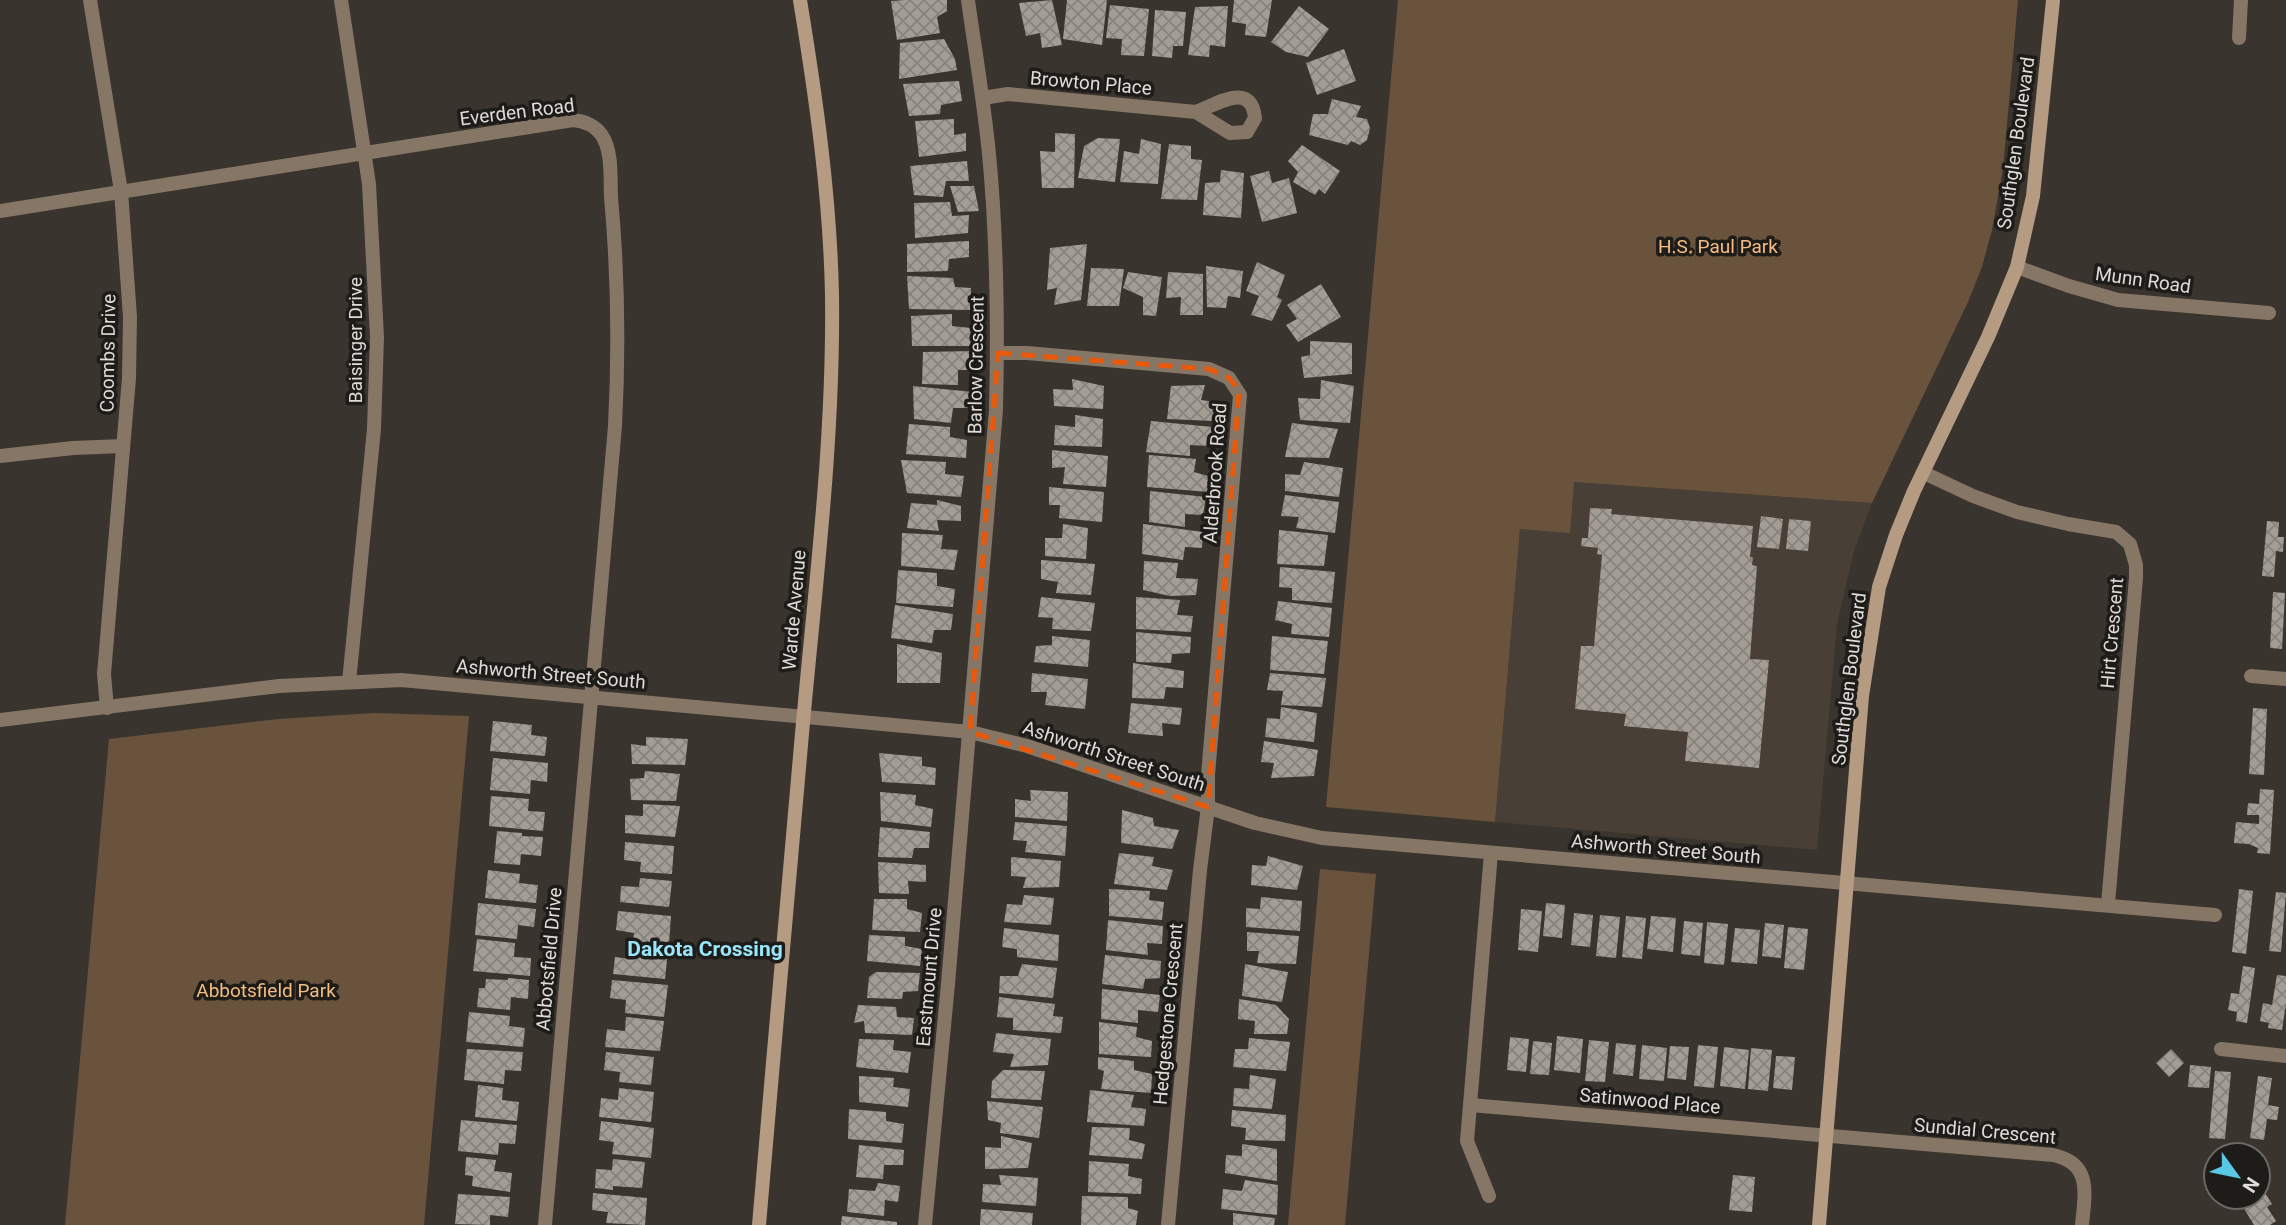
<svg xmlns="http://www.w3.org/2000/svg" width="2286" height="1225" viewBox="0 0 2286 1225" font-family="Roboto,sans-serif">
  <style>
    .built { fill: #483f36 }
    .park { fill: #6a533c }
    .building { fill: url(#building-cross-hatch) }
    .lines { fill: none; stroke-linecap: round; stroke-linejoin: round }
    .street { stroke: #867666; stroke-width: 14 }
    .secondary { stroke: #b49b81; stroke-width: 14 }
    .marked { fill: none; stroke: #e8590c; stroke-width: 5; stroke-dasharray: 14 9; stroke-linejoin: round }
    .labels { text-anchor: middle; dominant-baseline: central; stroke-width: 7; stroke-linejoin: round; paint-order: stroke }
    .street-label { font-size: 19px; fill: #dfdbd8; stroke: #1e1c19 }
    .park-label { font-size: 19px; fill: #f4bc81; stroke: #1e1c19 }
    .neighbourhood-label { font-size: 21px; font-weight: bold; fill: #99e5fa; stroke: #1e1c19 }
  </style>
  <defs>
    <pattern id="building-cross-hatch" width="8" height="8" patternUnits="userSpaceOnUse" patternTransform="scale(1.75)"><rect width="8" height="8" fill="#a39d96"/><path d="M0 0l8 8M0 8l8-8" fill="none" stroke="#86827c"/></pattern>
  </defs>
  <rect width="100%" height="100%" fill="#39342e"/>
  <polygon class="built" points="1574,482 1872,503 1854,551 1837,624 1817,850 1495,822 1520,529"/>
  <g class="park">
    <polygon points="1398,0 2018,0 2003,169 1992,230 1982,267 1968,302 1872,503 1574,482 1570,533 1520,529 1495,822 1326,807"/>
    <polygon points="374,713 469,716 424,1225 65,1225 109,739 278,719"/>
    <polygon points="1320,869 1376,874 1345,1225 1288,1225"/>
  </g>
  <g class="building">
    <polygon points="905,0 947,0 947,11 937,17 940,33 897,40 891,1"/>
    <polygon points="1052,0 1062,45 1042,48 1040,33 1026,36 1019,3"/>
    <polygon points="1067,0 1107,0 1102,45 1063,39"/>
    <polygon points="1234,0 1272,0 1266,37 1245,35 1246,24 1232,22"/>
    <polygon points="1110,5 1149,9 1144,56 1121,55 1122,39 1106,38"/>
    <polygon points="1228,6 1225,47 1210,45 1209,57 1188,55 1195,7"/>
    <polygon points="1299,6 1329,29 1308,57 1286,52 1271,42"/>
    <polygon points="1155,10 1186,12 1183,46 1173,46 1172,58 1152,56"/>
    <polygon points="944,39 955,59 957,70 899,79 900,43"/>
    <polygon points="1344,49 1356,81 1317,95 1306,63"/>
    <polygon points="959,81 962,101 941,105 940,114 909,116 903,84"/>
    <polygon points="1332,99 1361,106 1356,117 1367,119 1370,128 1367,140 1360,145 1351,141 1348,145 1309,135 1313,114 1328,114"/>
    <polygon points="954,119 954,135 966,133 966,151 919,157 915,121"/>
    <polygon points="1055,133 1075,134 1074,188 1042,188 1040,151 1055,152"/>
    <polygon points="1098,138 1120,139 1115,182 1078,178 1084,146"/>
    <polygon points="1141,139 1161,144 1158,184 1120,182 1124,151 1139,154"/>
    <polygon points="1169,144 1191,146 1191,159 1202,160 1197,200 1161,199"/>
    <polygon points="1302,145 1340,171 1325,194 1319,189 1315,195 1293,182 1298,172 1288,161"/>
    <polygon points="967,161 969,181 946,181 943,197 914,195 910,166"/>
    <polygon points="1221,170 1244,173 1241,218 1203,215 1205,183 1220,182"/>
    <polygon points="1269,171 1272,183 1289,178 1297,213 1262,222 1250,176"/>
    <polygon points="950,186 974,186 979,211 958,212"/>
    <polygon points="950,202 952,216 969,215 968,233 915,238 914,203"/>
    <polygon points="969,241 969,257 949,259 948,271 907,272 907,244"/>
    <polygon points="1087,244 1081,300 1054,305 1057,288 1047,290 1050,248"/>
    <polygon points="1257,262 1285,275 1277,297 1282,300 1272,321 1251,315 1259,296 1246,291"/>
    <polygon points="1206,266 1243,271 1240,298 1228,296 1226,308 1207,307"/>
    <polygon points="1091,268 1124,269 1119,306 1087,306"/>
    <polygon points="1128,272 1162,277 1156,316 1143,315 1143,297 1123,288"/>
    <polygon points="1168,272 1203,274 1203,315 1180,315 1181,297 1166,298"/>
    <polygon points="907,276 953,278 955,287 971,288 970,310 909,309"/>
    <polygon points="1321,284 1341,317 1298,342 1286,325 1297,319 1287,305"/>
    <polygon points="952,314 952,326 971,328 971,346 912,346 911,316"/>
    <polygon points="1310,341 1352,343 1352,374 1304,378 1301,357 1310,355"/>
    <polygon points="973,351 973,370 958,370 958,385 922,384 923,352"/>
    <polygon points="1072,379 1104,386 1103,409 1054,406 1053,389 1073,390"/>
    <polygon points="1321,380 1354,386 1350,423 1300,420 1298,398 1320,399"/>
    <polygon points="1205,385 1201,400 1215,402 1213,421 1167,419 1171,386"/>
    <polygon points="913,386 973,392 973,408 953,408 951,423 914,419"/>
    <polygon points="1075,415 1103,419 1102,447 1054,445 1055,425 1075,427"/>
    <polygon points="1151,421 1213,427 1210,446 1190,445 1190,456 1146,452"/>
    <polygon points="1292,423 1338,429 1329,458 1285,457"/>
    <polygon points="909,424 950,427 950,437 967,440 966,458 906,454"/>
    <polygon points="1052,450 1108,456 1106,487 1063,484 1065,467 1052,468"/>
    <polygon points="1149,455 1196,459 1194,472 1208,476 1209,492 1147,487"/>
    <polygon points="901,460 946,462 945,474 964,476 961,497 907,493"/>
    <polygon points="1304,462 1343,468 1339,497 1285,491 1285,474 1300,475"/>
    <polygon points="1049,487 1104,492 1102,522 1059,518 1060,505 1049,505"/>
    <polygon points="1150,491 1206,497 1203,515 1185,514 1185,527 1149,522"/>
    <polygon points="1285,495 1339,502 1335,533 1296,528 1299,517 1281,516"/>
    <polygon points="937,500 961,506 961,521 937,520 939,531 907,528 911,503 937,505"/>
    <polygon points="1590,508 1612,509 1611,514 1753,526 1750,557 1753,557 1752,565 1757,566 1750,659 1769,660 1759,768 1685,761 1688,732 1624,726 1626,714 1575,709 1581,646 1594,646 1602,555 1597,554 1598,548 1581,546 1582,538 1588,538"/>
    <polygon points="1761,516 1783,519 1779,549 1757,547"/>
    <polygon points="1789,519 1811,521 1808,551 1786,549"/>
    <polygon points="2267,521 2279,522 2278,537 2284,537 2283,552 2276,551 2274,577 2262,576"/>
    <polygon points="1063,524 1088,528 1086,559 1045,556 1045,538 1062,538"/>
    <polygon points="1143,524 1203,532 1202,548 1185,547 1183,560 1142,554"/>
    <polygon points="1279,530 1328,535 1324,566 1277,564"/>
    <polygon points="902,533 943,535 941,549 958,550 954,570 901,566"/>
    <polygon points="1041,560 1095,564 1091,595 1056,593 1058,582 1041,579"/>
    <polygon points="1144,561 1178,563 1176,578 1198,579 1196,595 1170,596 1143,590"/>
    <polygon points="1280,567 1335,572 1332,603 1292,600 1292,588 1279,587"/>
    <polygon points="898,570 937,573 937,586 955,589 953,607 896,603"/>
    <polygon points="2273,592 2285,593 2282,649 2270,648"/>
    <polygon points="1041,597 1095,603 1091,631 1052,629 1053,618 1038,617"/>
    <polygon points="1136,597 1180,600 1177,615 1193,616 1191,632 1136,629"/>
    <polygon points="1278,601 1332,608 1329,637 1291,634 1292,624 1275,620"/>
    <polygon points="895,605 953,614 951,630 934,630 932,643 891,638"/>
    <polygon points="1136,632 1191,637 1190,653 1172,654 1171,663 1136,662"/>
    <polygon points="1052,636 1090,640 1088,667 1034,662 1036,646 1052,645"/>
    <polygon points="1272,636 1328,641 1324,674 1270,670"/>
    <polygon points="897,644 942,653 940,683 897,683"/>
    <polygon points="1133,663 1184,671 1183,688 1166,687 1164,699 1132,698"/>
    <polygon points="1032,673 1088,679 1085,709 1045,705 1047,692 1031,692"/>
    <polygon points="1270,673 1326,678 1322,707 1281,705 1283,691 1267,690"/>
    <polygon points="1131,703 1182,708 1180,725 1162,723 1163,736 1128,733"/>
    <polygon points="1281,707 1317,713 1314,742 1265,737 1267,718 1280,719"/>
    <polygon points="2253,708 2267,709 2264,775 2249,774"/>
    <polygon points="493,721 532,725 531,735 547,737 545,756 490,751"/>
    <polygon points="646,737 688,739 685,765 632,764 631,744 646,746"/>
    <polygon points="1264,741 1318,750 1314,776 1271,778 1274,763 1261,762"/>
    <polygon points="879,753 922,757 922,766 936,768 935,785 882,782"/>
    <polygon points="493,758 548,763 547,782 531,780 530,794 490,790"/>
    <polygon points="645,771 680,774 676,801 631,800 630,779 644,778"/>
    <polygon points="2260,789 2274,790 2270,854 2257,853 2258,848 2249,844 2234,843 2236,822 2259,824 2259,815 2247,815 2248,803 2259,804"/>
    <polygon points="1030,790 1068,792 1067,821 1015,817 1015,799 1031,801"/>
    <polygon points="880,792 916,795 915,805 933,809 931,827 881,821"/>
    <polygon points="491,796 529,799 528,811 545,812 543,831 489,826"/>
    <polygon points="643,804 680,806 675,837 625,833 625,815 643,816"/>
    <polygon points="1122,810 1153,818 1154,826 1179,830 1172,849 1121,843"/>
    <polygon points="1015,822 1067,826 1065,856 1025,852 1027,841 1013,840"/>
    <polygon points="880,827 930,832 929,848 914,848 912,858 878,857"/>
    <polygon points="497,831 522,833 522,836 543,837 541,856 521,854 520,865 494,863"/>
    <polygon points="625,842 674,846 672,874 640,872 641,862 624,860"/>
    <polygon points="1119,853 1154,857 1152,866 1173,870 1167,890 1114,884"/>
    <polygon points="1268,856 1303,866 1297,890 1251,885 1252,865 1266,866"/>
    <polygon points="1011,857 1061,861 1059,887 1023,888 1026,877 1011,876"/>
    <polygon points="878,862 926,865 926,882 908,881 909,894 879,893"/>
    <polygon points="488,870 520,874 519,883 538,885 536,903 485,898"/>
    <polygon points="640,878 672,881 669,907 620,902 621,886 639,887"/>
    <polygon points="1109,889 1150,891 1149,900 1164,902 1162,920 1109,916"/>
    <polygon points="2239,889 2253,891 2246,954 2232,952"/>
    <polygon points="2276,892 2286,893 2281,952 2269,951"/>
    <polygon points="1024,895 1054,898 1051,925 1004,922 1007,904 1022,905"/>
    <polygon points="1261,897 1302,901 1300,931 1246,927 1246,908 1260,909"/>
    <polygon points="874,899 907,899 907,909 922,913 920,932 872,930"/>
    <polygon points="478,903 536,909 534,927 518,925 517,939 475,935"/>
    <polygon points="1546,903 1565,905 1562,938 1543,936"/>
    <polygon points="1521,909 1542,911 1538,952 1518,950"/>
    <polygon points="618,911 671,916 669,944 633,941 634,933 616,930"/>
    <polygon points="1574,913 1593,915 1590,947 1571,945"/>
    <polygon points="1600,915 1620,917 1616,958 1596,956"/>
    <polygon points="1626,916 1646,918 1642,959 1622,957"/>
    <polygon points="1651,916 1676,918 1673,952 1647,949"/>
    <polygon points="1108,920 1163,926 1162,944 1147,943 1148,955 1106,950"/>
    <polygon points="1684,921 1703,923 1700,956 1681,954"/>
    <polygon points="1707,922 1728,924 1724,965 1704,963"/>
    <polygon points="1765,923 1784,925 1781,958 1762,956"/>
    <polygon points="1788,927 1808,929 1804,970 1784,968"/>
    <polygon points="1004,928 1059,935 1058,961 1017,957 1017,949 1002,947"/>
    <polygon points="1735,928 1760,930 1757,964 1731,962"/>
    <polygon points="1247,932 1299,936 1296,964 1257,963 1259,951 1247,951"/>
    <polygon points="869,935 905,937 905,946 922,949 920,966 867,961"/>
    <polygon points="477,939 515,943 514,957 531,958 530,976 473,971"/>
    <polygon points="633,947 668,951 665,979 613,974 615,957 631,959"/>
    <polygon points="1105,955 1161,961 1160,978 1145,979 1143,989 1102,984"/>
    <polygon points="1022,964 1057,968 1053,998 999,993 1000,976 1018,976"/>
    <polygon points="1245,964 1288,972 1282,1002 1242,996"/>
    <polygon points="2243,966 2255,968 2247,1023 2236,1021 2237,1012 2228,1010 2231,993 2239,994"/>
    <polygon points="876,972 920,973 918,991 903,992 902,999 867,998 869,977"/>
    <polygon points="2277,975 2286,976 2286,1004 2282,1030 2268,1028 2269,1023 2260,1021 2263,1003 2272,1005"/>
    <polygon points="508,978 529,980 528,999 511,997 510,1010 477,1007 479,988 485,988 486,979 508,980"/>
    <polygon points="612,980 668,985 664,1017 625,1013 626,1000 610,998"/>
    <polygon points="1102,989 1160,995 1158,1012 1138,1010 1138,1023 1101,1019"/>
    <polygon points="999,997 1055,1004 1053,1016 1063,1017 1061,1033 1013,1030 1013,1018 997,1017"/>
    <polygon points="1239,999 1276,1005 1289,1019 1287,1034 1254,1034 1255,1021 1238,1019"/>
    <polygon points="858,1005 896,1007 897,1017 914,1018 912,1035 865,1033 864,1021 854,1023"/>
    <polygon points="469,1012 510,1016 509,1026 525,1028 523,1047 466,1042"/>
    <polygon points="626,1017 664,1021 660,1051 605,1047 607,1029 625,1031"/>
    <polygon points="1099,1022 1137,1027 1136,1037 1152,1041 1151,1057 1099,1054"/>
    <polygon points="996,1033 1051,1039 1048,1065 1010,1067 1014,1054 993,1052"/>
    <polygon points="1557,1036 1583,1039 1580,1073 1554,1070"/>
    <polygon points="1510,1037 1529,1039 1526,1072 1507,1070"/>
    <polygon points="1249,1038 1290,1042 1286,1071 1233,1067 1235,1049 1248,1049"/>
    <polygon points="859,1039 894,1040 893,1050 911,1052 908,1073 856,1067"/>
    <polygon points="1589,1040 1609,1042 1605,1082 1585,1081"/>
    <polygon points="1533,1041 1552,1043 1549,1075 1530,1074"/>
    <polygon points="1616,1043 1636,1045 1633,1076 1613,1074"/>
    <polygon points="1642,1045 1667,1048 1664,1081 1639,1079"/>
    <polygon points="1698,1045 1718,1047 1714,1088 1694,1086"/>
    <polygon points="1670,1046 1689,1047 1686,1080 1667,1078"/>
    <polygon points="1724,1047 1749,1050 1745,1089 1720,1086"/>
    <polygon points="1751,1048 1772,1050 1768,1091 1748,1089"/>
    <polygon points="467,1049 523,1052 521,1071 505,1070 504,1084 464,1080"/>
    <polygon points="2171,1049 2184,1063 2169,1077 2156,1063"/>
    <polygon points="606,1052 654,1057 651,1085 619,1082 620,1072 604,1070"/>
    <polygon points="1776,1056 1795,1057 1792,1090 1773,1088"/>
    <polygon points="1098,1057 1134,1061 1134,1070 1152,1074 1151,1093 1101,1089 1104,1071 1098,1069"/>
    <polygon points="2190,1065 2211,1067 2209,1088 2188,1087"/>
    <polygon points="1003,1070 1045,1071 1041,1100 991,1098 992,1081"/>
    <polygon points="2215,1071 2231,1072 2225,1139 2209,1138"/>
    <polygon points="1250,1075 1276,1079 1272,1109 1233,1106 1234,1088 1249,1089"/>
    <polygon points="859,1076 894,1078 893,1087 910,1089 908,1107 859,1102"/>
    <polygon points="2258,1076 2272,1078 2268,1105 2279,1107 2277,1120 2267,1119 2264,1140 2250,1138"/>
    <polygon points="478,1085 503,1088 502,1100 519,1102 517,1121 475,1117"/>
    <polygon points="619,1088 654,1092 651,1122 599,1117 601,1098 618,1100"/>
    <polygon points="1090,1090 1134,1095 1131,1107 1146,1109 1144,1126 1087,1122"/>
    <polygon points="987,1101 1043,1107 1039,1138 1000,1133 1001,1123 988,1120"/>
    <polygon points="849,1109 886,1112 886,1121 904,1124 902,1143 848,1139"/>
    <polygon points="1232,1110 1286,1115 1285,1141 1245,1140 1246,1128 1231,1126"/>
    <polygon points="461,1120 517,1125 515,1144 499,1143 498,1155 458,1151"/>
    <polygon points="601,1121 654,1128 651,1158 612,1154 614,1142 599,1140"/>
    <polygon points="1092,1127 1130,1128 1129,1140 1145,1144 1142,1159 1089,1155"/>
    <polygon points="1001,1136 1032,1143 1028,1168 985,1169 985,1147 1001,1148"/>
    <polygon points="1242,1144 1277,1149 1277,1181 1225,1173 1226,1155 1242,1156"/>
    <polygon points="859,1145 904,1150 903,1165 884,1165 883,1179 856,1177"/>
    <polygon points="466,1157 496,1160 494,1171 512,1173 510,1192 472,1186 473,1176 465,1175"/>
    <polygon points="613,1159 645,1162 642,1188 613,1186 613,1190 595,1188 596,1169 612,1170"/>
    <polygon points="1089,1161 1129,1164 1128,1176 1142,1179 1141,1194 1088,1192"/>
    <polygon points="999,1175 1038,1178 1036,1206 982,1202 983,1184 1001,1185"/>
    <polygon points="1733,1175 1755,1177 1752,1212 1729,1210"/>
    <polygon points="1245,1180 1278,1185 1277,1215 1221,1209 1223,1189 1242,1191"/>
    <polygon points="878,1183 900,1186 898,1202 885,1200 884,1216 847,1212 849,1189 875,1191"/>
    <polygon points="2258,1192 2260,1196 2265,1193 2272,1204 2267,1207 2276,1221 2270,1225 2254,1225 2237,1197 2258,1197"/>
    <polygon points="593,1193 647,1198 645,1225 606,1223 608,1212 592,1210"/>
    <polygon points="458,1194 510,1197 508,1217 490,1215 490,1225 455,1224"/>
    <polygon points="1082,1196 1128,1197 1128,1208 1138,1211 1136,1225 1081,1225"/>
    <polygon points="981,1209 1033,1213 1032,1225 980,1225"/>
    <polygon points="1233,1213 1275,1218 1274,1225 1233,1225"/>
    <polygon points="842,1216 897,1222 897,1225 841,1225"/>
  </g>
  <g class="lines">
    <g class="street">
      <polyline points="90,0 121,191 130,317 129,378 104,674 107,708"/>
      <polyline points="341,0 369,184 377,337 374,429 349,682"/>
      <polyline points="2239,38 2241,0"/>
      <path d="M983,98L1008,94L1196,112L1230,133L1247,132L1255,118C1251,80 1216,105 1196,112"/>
      <path d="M0,211L573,120C584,121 594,125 601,134C613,151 610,178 611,197C618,274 619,350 615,426L545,1225"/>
      <polyline points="2017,267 2069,286 2118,300 2269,313"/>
      <polyline points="998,353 1027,353 1209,369 1229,378 1240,395 1208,775 1208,807 1200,870 1168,1225"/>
      <polyline points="0,456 73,448 123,446"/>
      <polyline points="1924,473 1973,496 2017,512 2068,524 2116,532 2130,544 2136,565 2136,578 2108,904"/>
      <polyline points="2251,676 2286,679"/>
      <polyline points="0,720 279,686 401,680 970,732 1027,746 1255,823 1322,838 2215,915"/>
      <polyline points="2221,1049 2286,1056"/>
      <path d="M1470,1105L2053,1155C2092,1163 2085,1193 2082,1225"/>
      <polyline points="1489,1196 1467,1141 1491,853"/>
      <path d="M925,1225L948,984L996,410C998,325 997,238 989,154C984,102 975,51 968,0"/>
    </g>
    <g class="secondary">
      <path d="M759,1225C773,1065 786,905 801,745C814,595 834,445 832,295C830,195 816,98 800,0"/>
      <polyline points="1819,1225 1862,696 1879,587 1896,535 1914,491 1988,337 2017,267 2033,196 2053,0"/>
    </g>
  </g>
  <path class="marked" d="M998,353L1209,369L1229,378L1239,390L1208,807L970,732Z"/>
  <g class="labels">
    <g class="street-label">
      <text transform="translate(1091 83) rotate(5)">Browton Place</text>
      <text transform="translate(517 112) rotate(-7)">Everden Road</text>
      <text transform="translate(2016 143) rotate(-82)">Southglen Boulevard</text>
      <text transform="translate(2143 280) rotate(8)">Munn Road</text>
      <text transform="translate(355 340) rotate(-90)">Baisinger Drive</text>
      <text transform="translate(108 353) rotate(-89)">Coombs Drive</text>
      <text transform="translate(976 365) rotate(-89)">Barlow Crescent</text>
      <text transform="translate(1215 473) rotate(-86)">Alderbrook Road</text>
      <text transform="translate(794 610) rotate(-85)">Warde Avenue</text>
      <text transform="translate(2112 633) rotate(-85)">Hirt Crescent</text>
      <text transform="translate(551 674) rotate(5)">Ashworth Street South</text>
      <text transform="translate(1849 679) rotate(-83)">Southglen Boulevard</text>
      <text transform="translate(1114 756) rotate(18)">Ashworth Street South</text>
      <text transform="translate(1666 849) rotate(5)">Ashworth Street South</text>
      <text transform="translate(549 959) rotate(-85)">Abbotsfield Drive</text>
      <text transform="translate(929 977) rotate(-85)">Eastmount Drive</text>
      <text transform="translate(1168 1014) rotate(-85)">Hedgestone Crescent</text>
      <text transform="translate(1650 1101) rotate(5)">Satinwood Place</text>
      <text transform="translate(1985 1131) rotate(5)">Sundial Crescent</text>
    </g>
    <g class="park-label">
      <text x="1718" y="246">H.S. Paul Park</text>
      <text x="266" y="990">Abbotsfield Park</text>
    </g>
    <g class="neighbourhood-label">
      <text x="705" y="949">Dakota Crossing</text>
    </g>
  </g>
  <g transform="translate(2237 1176) rotate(123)"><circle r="33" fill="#1e1c19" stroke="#6b6865" stroke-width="2"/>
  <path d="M0-5L12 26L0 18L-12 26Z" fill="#59c8e4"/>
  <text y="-10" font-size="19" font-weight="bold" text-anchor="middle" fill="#dfdbd8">N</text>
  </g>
</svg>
